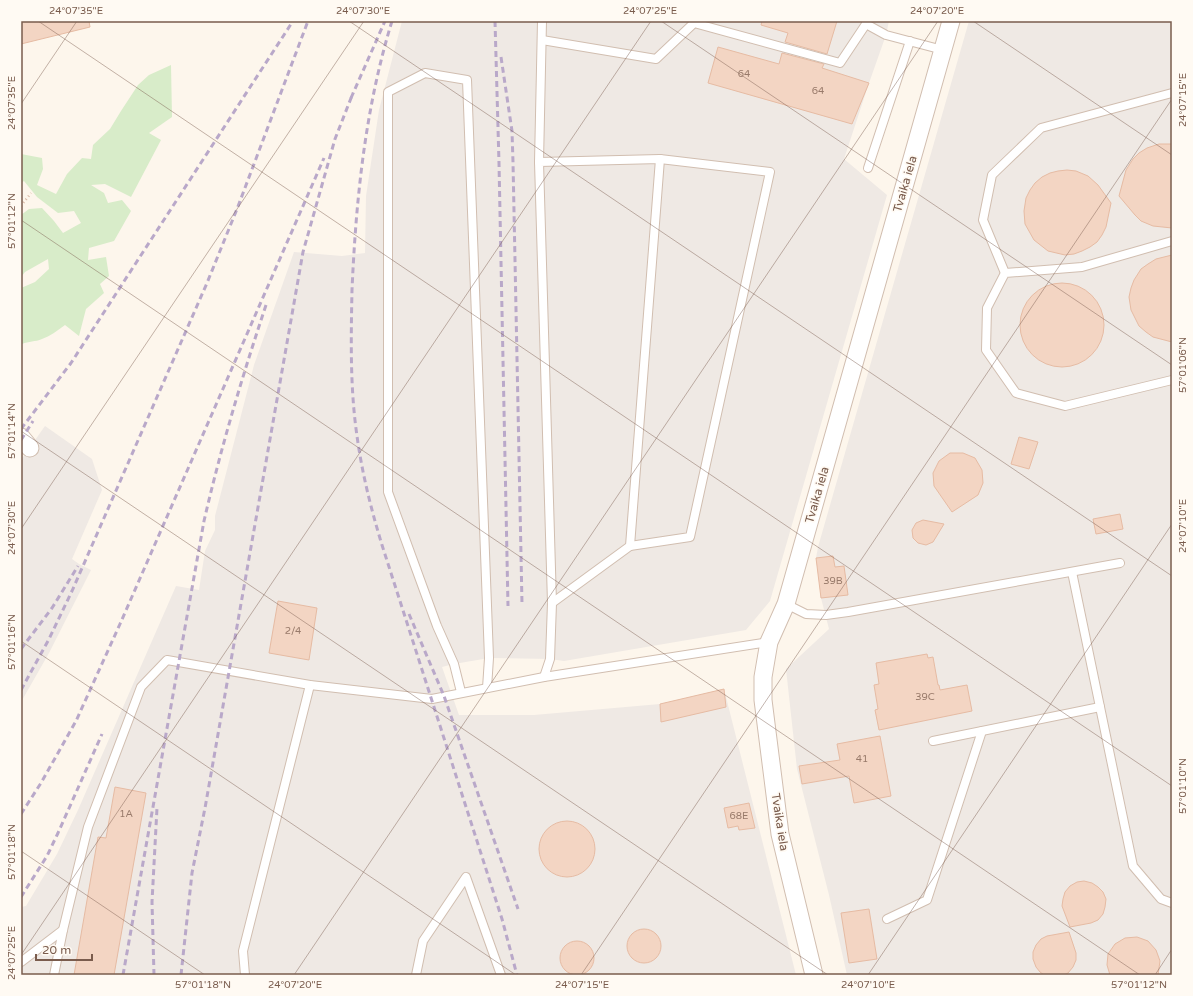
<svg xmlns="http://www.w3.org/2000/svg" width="1193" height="996" viewBox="0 0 1193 996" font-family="'Varela Round',sans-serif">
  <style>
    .industrial { fill: #efe9e4 }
    .green { fill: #d8ecc9 }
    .building { fill: #f3d5c3; stroke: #e6bba3 }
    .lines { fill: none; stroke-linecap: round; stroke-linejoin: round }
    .lane-casing { stroke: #d1beb0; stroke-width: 10 }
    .street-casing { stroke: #d1beb0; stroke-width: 19 }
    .path { stroke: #d9b8a5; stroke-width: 2.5; stroke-dasharray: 1 3; stroke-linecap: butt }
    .lane { stroke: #fff; stroke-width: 8 }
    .street { stroke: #fff; stroke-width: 17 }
    .rail { stroke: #b9a8c9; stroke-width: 3; stroke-dasharray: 6 4; stroke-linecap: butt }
    .ticks { fill: none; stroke: #7a5c4d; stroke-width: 1; stroke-opacity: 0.45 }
    .labels { text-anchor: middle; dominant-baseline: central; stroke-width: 3.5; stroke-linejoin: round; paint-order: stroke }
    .number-label { font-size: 10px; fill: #987a6a }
    .street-label { font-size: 12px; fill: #7a5c4d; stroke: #fffaf3 }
    .neatline { fill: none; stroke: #7a5c4d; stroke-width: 1.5 }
    .ticks-label { font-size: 10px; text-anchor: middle; fill: #7a5c4d }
  </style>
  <rect width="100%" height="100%" fill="#fdf6ec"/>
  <g class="industrial">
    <polygon points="402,21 889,21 886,35 869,83 844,159 887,195 770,601 746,630 564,661 550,659 489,658 454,664 442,667 459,715 534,715 660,704 724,689 796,975 21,975 21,907 26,906 57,854 78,810 176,586 199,590 205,551 215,530 215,516 254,365 294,252 342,256 365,253 366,196 379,110"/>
    <polygon points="969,21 1172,21 1172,975 847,975 829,895 797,769 786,669 829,629 821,598 816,558 818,547"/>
    <polygon points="45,426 92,459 102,490 72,559 79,564 91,570 49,653 21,702 21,460"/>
  </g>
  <path class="green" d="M171,65L172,117L149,133L161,140L131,197L105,184L91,185L104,193L108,203L122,200L131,211L114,241L89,248L88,260L106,257L109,276L100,284L104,293L86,309L79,336L65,325C57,331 50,336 42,339C35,342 29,341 22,344L21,343V288L35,282L49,269L48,259L25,272L21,277V215L29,209L42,208L54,221L63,233L81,223L74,211L58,213L37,197L24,181L21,183V154L42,158L43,169L37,185L56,194L67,174L82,158L91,159L93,145L110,129L121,111L138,85L149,75Z"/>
  <g class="building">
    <polygon points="21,21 89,21 90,27 21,44"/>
    <polygon points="762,21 837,21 827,54 785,42 788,33 761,25"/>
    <polygon points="718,47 779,64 782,53 824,64 822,68 869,83 852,124 708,83"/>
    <polygon points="1159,144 1172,144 1172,228 1153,226 1141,221 1135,215 1119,196 1126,170 1133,159 1139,153 1147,148"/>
    <polygon points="1067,170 1076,171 1088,176 1098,185 1111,203 1106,227 1102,235 1097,242 1090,247 1082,251 1074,254 1065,255 1048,251 1034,240 1025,224 1024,211 1026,198 1030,190 1035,183 1042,177 1050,173 1058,171"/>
    <polygon points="1172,255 1172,342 1153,337 1146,332 1139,326 1131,310 1129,297 1131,288 1134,280 1141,269 1148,264 1156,259"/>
    <circle cx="1062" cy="325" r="42"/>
    <polygon points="1019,437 1038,442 1029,469 1011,464"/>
    <polygon points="950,453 963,453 975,458 982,470 983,483 978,495 952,512 934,486 933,473 939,461"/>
    <polygon points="1120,514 1123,529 1096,534 1093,519"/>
    <polygon points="923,520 944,524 933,542 926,545 918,543 913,538 912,530 916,523"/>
    <polygon points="833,556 835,567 844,566 848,595 821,598 816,558"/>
    <polygon points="278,601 317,608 309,660 269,653"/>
    <polygon points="927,654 928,658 933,657 938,685 939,685 940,690 967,685 972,711 879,730 875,710 878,709 874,685 879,684 876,663"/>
    <polygon points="724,689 726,707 661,722 660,704"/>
    <polygon points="880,736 891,796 854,803 849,776 802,784 799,766 840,760 837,744"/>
    <polygon points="115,787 146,793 114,975 74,975 98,837 106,838"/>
    <polygon points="749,803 755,828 739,830 738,826 728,828 724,808"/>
    <circle cx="567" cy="849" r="28"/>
    <polygon points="1084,881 1092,883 1098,887 1103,892 1106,899 1105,907 1103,914 1098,920 1091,923 1070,927 1062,906 1063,899 1065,892 1070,886 1077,882"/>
    <polygon points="869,909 877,959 849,963 841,913"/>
    <circle cx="644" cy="946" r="17"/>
    <polygon points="1069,932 1076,953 1076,960 1073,967 1068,973 1064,975 1044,975 1040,972 1036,967 1033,959 1033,952 1036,945 1041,939 1047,936"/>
    <polygon points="1137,937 1148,941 1156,950 1160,961 1158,975 1110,975 1107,965 1108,954 1115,944 1125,938"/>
    <circle cx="577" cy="958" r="17"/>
  </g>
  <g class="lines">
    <defs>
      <g id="lane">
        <polyline points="866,21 866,24 886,35 943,50"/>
        <polyline points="542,40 656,59 694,23 840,63 866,24"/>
        <polyline points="539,162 542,21"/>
        <polyline points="868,168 910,41"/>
        <polyline points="1172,241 1082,267 1005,273 987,308 986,350 1016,393 1065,406 1172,380"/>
        <polyline points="1005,273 983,220 992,175 1041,128 1172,93"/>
        <polyline points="1072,572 1133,866 1161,899 1172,903"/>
        <polyline points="552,603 630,546 660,159"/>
        <polyline points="786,604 806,614 826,615 848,612 1120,563"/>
        <polyline points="544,677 550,659 552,603 539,162 660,159 770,172 690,537 630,546"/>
        <polyline points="461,692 454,664 437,626 388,492 388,92 425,73 467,80 489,658 487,688"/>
        <polyline points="933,741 1100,707"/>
        <polyline points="887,919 927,900 982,731"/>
        <polyline points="21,962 63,930"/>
        <polyline points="54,975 63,930 88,827 141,687 167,660 310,685 432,699 544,677 769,642"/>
        <polyline points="245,975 243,951 310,685"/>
        <polyline points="416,975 423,941 466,877 501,975"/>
      </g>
      <g id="street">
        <polyline points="21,437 30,448"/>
        <polyline points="814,975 780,834 763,700 763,677 769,642 786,604 951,21"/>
      </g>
    </defs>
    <use href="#lane" class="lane-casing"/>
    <use href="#street" class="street-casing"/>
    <polyline class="path" points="21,206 31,193"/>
    <use href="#lane" class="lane"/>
    <use href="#street" class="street"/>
    <g class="rail">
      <path d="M392,21C365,109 356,199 352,290C351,339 350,388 357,436C362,473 371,509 382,545L502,919L517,975"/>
      <polyline points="495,21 499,163 508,606"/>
      <polyline points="501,57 512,131 513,162 522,604"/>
      <polyline points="351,98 385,21"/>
      <polyline points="21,429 71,363 293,21"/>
      <polyline points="21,440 33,421"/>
      <polyline points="409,614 444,696 518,909"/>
      <polyline points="21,649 52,608 78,566"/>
      <polyline points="21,690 49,639 72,591 207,283 237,209 308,21"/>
      <polyline points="21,814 41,783 76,721 120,624 324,158"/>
      <polyline points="21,897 47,856 58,833 102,734"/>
      <path d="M123,975L204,521C221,447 243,374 267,302"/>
      <polyline points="154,975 152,902 157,808"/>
      <polyline points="181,975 192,873 205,808 303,252 335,139 353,93"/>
    </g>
  </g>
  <path class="ticks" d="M38,21L1172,786M349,21L1172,576M661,21L1172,365M973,21L1172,155M21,104L77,21M21,220L1140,975M21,431L828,975M21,529L364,21M21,641L516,975M21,851L205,975M21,955L651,21M294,975L938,21M581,975L1172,99M868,975L1172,524M1155,975L1172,949"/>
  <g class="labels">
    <g class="number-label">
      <text x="744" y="74">64</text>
      <text x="818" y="91">64</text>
      <text x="833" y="581">39B</text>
      <text x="293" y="631">2/4</text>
      <text x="925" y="697">39C</text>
      <text x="862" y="759">41</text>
      <text x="126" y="814">1A</text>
      <text x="739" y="816">68E</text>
    </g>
    <g class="street-label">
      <text transform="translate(905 184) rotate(-74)">Tvaika iela</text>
      <text transform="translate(817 495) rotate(-74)">Tvaika iela</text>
      <text transform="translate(780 822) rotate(81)">Tvaika iela</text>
    </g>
  </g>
  <rect width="1193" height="996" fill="none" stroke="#fffaf3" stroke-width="44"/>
  <path d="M36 954v6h56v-6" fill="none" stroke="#7a5c4d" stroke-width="2"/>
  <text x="42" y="954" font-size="12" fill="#7a5c4d" stroke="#fffaf3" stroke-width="3" paint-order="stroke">20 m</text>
  <rect x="22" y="22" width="1149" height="952" class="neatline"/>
  <g class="ticks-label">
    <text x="76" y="14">24°07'35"E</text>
    <text x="363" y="14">24°07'30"E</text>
    <text x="650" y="14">24°07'25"E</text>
    <text x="937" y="14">24°07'20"E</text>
    <text transform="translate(1182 100) rotate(-90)" y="4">24°07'15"E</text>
    <text transform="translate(11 103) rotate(-90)" y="4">24°07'35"E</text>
    <text transform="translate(11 221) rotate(-90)" y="4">57°01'12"N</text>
    <text transform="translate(1182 365) rotate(-90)" y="4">57°01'06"N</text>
    <text transform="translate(11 431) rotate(-90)" y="4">57°01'14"N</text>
    <text transform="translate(1182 526) rotate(-90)" y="4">24°07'10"E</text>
    <text transform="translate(11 528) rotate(-90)" y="4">24°07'30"E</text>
    <text transform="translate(11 642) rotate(-90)" y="4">57°01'16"N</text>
    <text transform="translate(1182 786) rotate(-90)" y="4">57°01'10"N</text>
    <text transform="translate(11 852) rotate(-90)" y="4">57°01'18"N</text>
    <text transform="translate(11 953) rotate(-90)" y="4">24°07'25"E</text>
    <text x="203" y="988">57°01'18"N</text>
    <text x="295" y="988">24°07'20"E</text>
    <text x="582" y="988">24°07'15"E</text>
    <text x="868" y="988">24°07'10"E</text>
    <text x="1139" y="988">57°01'12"N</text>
  </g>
</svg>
